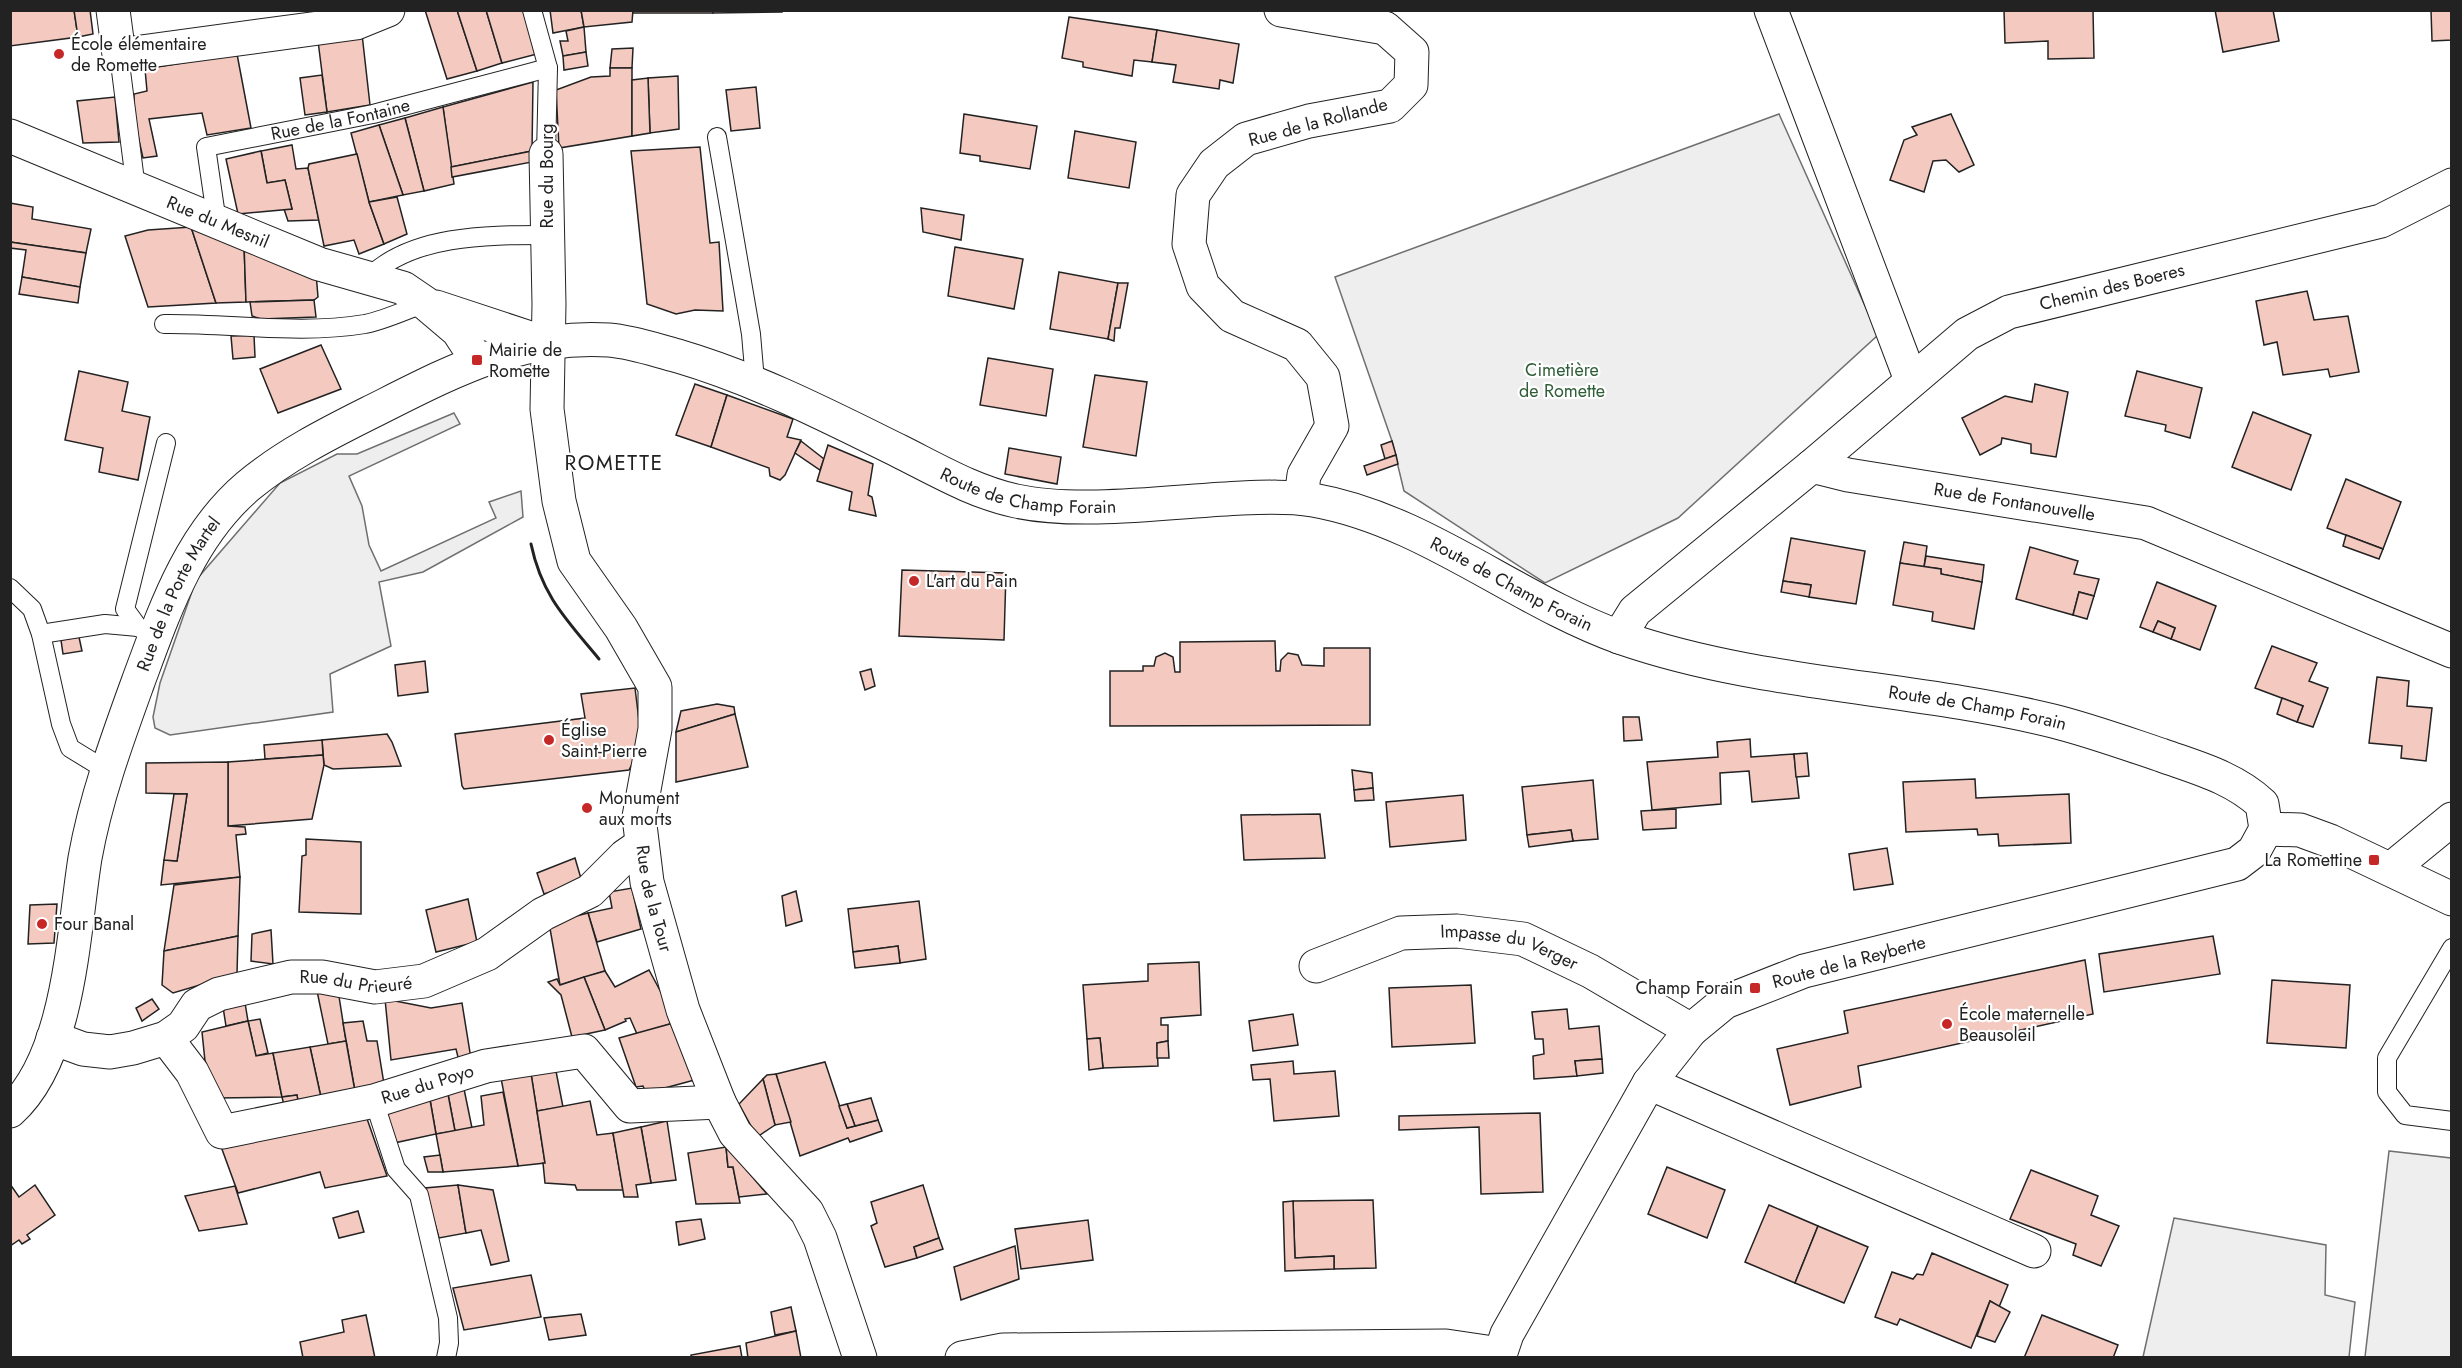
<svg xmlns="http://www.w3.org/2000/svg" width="2462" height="1368" viewBox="0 0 2462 1368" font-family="Jost,sans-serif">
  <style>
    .green { fill: #eee; stroke: #6f6f6f; stroke-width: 1.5 }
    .building { fill: #f3c9c0; stroke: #222; stroke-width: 1.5 }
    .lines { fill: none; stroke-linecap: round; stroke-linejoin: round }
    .lane-casing { stroke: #222; stroke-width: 20 }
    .street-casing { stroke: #222; stroke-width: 35 }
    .secondary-casing { stroke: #222; stroke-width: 35 }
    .lane { stroke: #fff; stroke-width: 18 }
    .street { stroke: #fff; stroke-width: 33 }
    .secondary { stroke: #fff; stroke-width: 33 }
    .wall { stroke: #222; stroke-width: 3 }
    .poi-dot { fill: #c62828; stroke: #fff; stroke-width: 2 }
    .labels { text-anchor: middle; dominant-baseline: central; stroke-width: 4.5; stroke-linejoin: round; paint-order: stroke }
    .poi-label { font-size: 18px; fill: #222; stroke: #fff; text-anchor: start }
    .street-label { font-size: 18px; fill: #222; stroke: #fff }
    .park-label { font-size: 18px; fill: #2f5e38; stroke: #fff }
    .quarter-label { font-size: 21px; letter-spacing: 1.5px; fill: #222; stroke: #fff }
  </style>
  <rect width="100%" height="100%" fill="#fff"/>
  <g class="green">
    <polygon points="1779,114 1878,335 1678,518 1545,583 1404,491 1392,441 1335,277"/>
    <polygon points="454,413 460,424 349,476 362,506 369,545 381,571 496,518 489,502 521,491 523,517 423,572 379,582 391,646 330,674 333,712 170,735 155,728 153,717 160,683 196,580 280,483 337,454 357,454"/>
    <polygon points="2389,1151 2451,1158 2451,1357 2365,1357"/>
    <polygon points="2174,1218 2326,1245 2325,1295 2355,1302 2349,1357 2143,1357"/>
  </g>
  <g class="building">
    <polygon points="10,10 74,10 78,37 10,46"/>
    <polygon points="74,10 90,10 93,34 78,37"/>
    <polygon points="425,10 457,10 477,71 447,79"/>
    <polygon points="457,10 486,10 502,63 477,71"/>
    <polygon points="486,10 523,10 537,54 502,63"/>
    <polygon points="550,10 581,10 584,27 553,33"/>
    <polygon points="581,10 633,10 632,22 584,27"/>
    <rect x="633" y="10" width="80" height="3"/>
    <polygon points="713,10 782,10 782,12 713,13"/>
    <polygon points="2004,10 2093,10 2094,58 2048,59 2048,41 2005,43"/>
    <polygon points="2215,10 2273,10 2279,41 2223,52"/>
    <polygon points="2431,10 2452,10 2452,40 2432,41"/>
    <polygon points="1069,17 1157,30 1152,62 1134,60 1132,76 1083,67 1083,62 1062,58"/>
    <polygon points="584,27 586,52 563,56 560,41 568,41 566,31"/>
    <polygon points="1157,30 1239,44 1233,83 1220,80 1219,89 1173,82 1176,65 1152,62"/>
    <polygon points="362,34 370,105 327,112 318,41"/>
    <polygon points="633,48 632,68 610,68 612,49"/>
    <polygon points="586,52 588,66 564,70 563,56"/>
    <polygon points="237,54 251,128 207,135 202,113 149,119 157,156 143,158 134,118 134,94 147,91 145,69"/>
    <polygon points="610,68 632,68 632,136 559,148 556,90 591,77 610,76"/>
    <polygon points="322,75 327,112 305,115 300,78"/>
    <polygon points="678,76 679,129 650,133 648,78"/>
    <polygon points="648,78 650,133 632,136 632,80"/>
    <polygon points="533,82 532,151 451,167 443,107"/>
    <polygon points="756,87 760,128 731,131 726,90"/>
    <polygon points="115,97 119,142 83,143 77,101"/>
    <polygon points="443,107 454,184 424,191 405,118"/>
    <polygon points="964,114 1037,126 1030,169 980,161 980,156 960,153"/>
    <polygon points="1951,114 1974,165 1959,172 1946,160 1933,161 1924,192 1890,180 1904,140 1917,135 1912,127"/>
    <polygon points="405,118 424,191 403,195 379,125"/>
    <polygon points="379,125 403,195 369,202 351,133"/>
    <polygon points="1075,131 1136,142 1129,188 1068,178"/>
    <polygon points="292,145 296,169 308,168 319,220 288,221 284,209 292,209 285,180 267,183 261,151"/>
    <polygon points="700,147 710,243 719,242 723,311 695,310 676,314 647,304 631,151"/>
    <polygon points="261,151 267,183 285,180 292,209 238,214 226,159"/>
    <polygon points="532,151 532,162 452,177 451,167"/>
    <polygon points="357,154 369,202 384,244 359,254 354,240 324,246 308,168 309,164"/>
    <polygon points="397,197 407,234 384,244 369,202"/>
    <polygon points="10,203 33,207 32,219 91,229 86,253 10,242"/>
    <polygon points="921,208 964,215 961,240 923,232"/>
    <polygon points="191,227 216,303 148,307 125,236 148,230"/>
    <polygon points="191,227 244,244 246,302 216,303"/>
    <polygon points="10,242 86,253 80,287 22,277 26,250 10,248"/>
    <polygon points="244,244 316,273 318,297 314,300 246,302"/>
    <polygon points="955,247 1023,259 1014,309 948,296"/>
    <polygon points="1059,272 1118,283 1108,339 1050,329"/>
    <polygon points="22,277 80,287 78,303 19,294"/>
    <polygon points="1118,283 1128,283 1120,328 1115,328 1114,341 1108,339"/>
    <polygon points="2307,291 2314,320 2348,316 2359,372 2330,377 2328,369 2283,375 2277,342 2264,345 2256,301"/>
    <polygon points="314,300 316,317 261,319 252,316 250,302"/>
    <polygon points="254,335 255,357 233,359 231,336"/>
    <polygon points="321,345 341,389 278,413 260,369"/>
    <polygon points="988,358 1053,369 1046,416 980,405"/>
    <polygon points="79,371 128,382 122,411 150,417 138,480 99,472 103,448 65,440"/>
    <polygon points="2137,371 2202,388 2190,438 2165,431 2166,425 2125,416"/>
    <polygon points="1095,375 1147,382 1136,456 1083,447"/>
    <polygon points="695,384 727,395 711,447 676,435"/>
    <polygon points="2035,384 2068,392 2056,457 2031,453 2031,444 2002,438 2001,444 1980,455 1962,418 2005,396 2032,402"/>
    <polygon points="727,395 793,419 787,437 801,440 785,475 780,480 770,476 769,468 711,447"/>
    <polygon points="2253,412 2311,435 2291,490 2232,467"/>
    <polygon points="801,441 824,459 820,470 795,453"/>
    <polygon points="1392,441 1396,455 1385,459 1381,445"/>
    <polygon points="828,445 873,464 868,495 872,497 876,516 849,510 852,492 817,481"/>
    <polygon points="1009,448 1061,457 1057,484 1005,474"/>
    <polygon points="1396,455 1398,464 1367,475 1364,466"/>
    <polygon points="2346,479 2401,502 2383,549 2327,528"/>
    <polygon points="2346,535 2383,549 2379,559 2343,546"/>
    <polygon points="1791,538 1865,551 1856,604 1809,597 1811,585 1783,581"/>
    <polygon points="1904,542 1927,546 1924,567 1900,563"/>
    <polygon points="2030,547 2078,561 2074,574 2099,579 2094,596 2079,592 2073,615 2016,599"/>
    <polygon points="1926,556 1984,565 1982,582 1941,574 1941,569 1924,567"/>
    <polygon points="1900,563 1941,569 1941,574 1982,582 1974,629 1932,621 1933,612 1893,605"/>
    <polygon points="902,570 1006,573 1004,640 899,636"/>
    <polygon points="1783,581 1811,585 1809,597 1781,592"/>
    <polygon points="2157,582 2216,606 2200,650 2171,639 2175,628 2158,621 2153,632 2140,627"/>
    <polygon points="2079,592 2094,596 2087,619 2073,615"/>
    <polygon points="2158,621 2175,628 2171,639 2153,632"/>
    <polygon points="79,637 82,651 63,654 61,640"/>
    <polygon points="1275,641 1276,671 1280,671 1281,660 1288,653 1298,655 1302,665 1324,666 1324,648 1370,648 1370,725 1110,726 1110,671 1143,671 1143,666 1154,666 1156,657 1165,653 1173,657 1175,672 1180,672 1180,642"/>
    <polygon points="2272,646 2317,663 2309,681 2328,688 2313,727 2297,722 2303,706 2255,688"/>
    <polygon points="425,661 428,692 398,696 395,665"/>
    <polygon points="871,669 875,686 865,690 860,672"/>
    <polygon points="2377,677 2409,681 2407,706 2432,708 2426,761 2401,758 2402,746 2369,743"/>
    <polygon points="635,688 642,745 629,770 464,789 462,786 455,734 585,718 581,694"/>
    <polygon points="2282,698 2303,706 2297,722 2277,714"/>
    <polygon points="717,704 734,707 735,714 676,732 681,711"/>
    <polygon points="735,714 748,767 676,782 676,732"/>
    <polygon points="1623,717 1639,717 1642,740 1624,741"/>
    <polygon points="387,734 392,742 401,766 333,769 324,765 322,740"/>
    <polygon points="1750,739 1751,757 1794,754 1799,798 1752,802 1749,771 1720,773 1721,804 1652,810 1647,762 1718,757 1717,742"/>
    <polygon points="322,740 323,755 265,759 264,745"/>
    <polygon points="1807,753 1809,776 1796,777 1794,754"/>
    <polygon points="323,755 324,765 312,819 228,826 228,762"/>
    <polygon points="228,762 228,826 245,827 246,834 236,835 240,877 161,885 164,860 177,861 187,794 146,793 146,763"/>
    <polygon points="1352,770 1372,773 1373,788 1354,790"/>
    <polygon points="1975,779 1976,798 2069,794 2071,843 1999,846 1998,834 1978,835 1977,829 1906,832 1903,782"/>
    <polygon points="1593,780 1598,839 1573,841 1571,830 1527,835 1522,787"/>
    <polygon points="1373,788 1374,800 1355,801 1354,790"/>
    <polygon points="174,794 187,794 177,861 164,860"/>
    <polygon points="1463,795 1466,840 1390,847 1386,802"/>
    <polygon points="1676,809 1676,828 1643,830 1641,811"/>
    <polygon points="1320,814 1325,858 1244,860 1241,815"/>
    <polygon points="1571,830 1573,841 1529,847 1527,835"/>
    <polygon points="306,839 361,842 361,914 299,912 302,856 306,855"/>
    <polygon points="1887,848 1893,884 1854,890 1849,854"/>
    <polygon points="575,858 582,882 544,894 537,873"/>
    <polygon points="240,877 238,936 164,951 174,885"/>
    <polygon points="632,888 641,929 597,942 588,913 612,908 609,892"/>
    <polygon points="796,891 802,921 786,926 782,896"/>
    <polygon points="468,899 477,942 436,952 426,910"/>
    <polygon points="919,901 926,959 900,963 898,946 853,952 848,909"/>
    <polygon points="57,904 54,943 28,944 30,905"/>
    <polygon points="588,913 605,971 560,985 549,923"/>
    <polygon points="271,930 273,964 251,961 252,934"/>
    <polygon points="238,936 237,974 173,993 162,985 164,951"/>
    <polygon points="2213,936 2220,974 2104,992 2099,954"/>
    <polygon points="898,946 900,963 855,968 853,952"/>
    <polygon points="2085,960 2093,1014 1858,1066 1861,1087 1790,1105 1777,1049 1848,1033 1844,1011"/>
    <polygon points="1199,962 1201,1015 1161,1018 1161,1025 1168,1025 1168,1041 1157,1043 1158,1066 1103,1068 1100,1038 1087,1039 1083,985 1148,981 1148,964"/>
    <polygon points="649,970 677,1022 637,1034 630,1018 625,1019 626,1021 605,1030 584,977 605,971 615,987"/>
    <polygon points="584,977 605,1030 572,1037 561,995 548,982 557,979 560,985"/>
    <polygon points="2272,980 2350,985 2346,1048 2267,1043"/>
    <polygon points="1471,985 1475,1043 1392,1047 1389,988"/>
    <polygon points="338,990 346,1041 328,1044 317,991"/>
    <polygon points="152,999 159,1009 142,1021 136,1008"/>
    <polygon points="385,999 431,1008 462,1003 472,1065 460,1065 456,1049 391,1060"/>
    <polygon points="245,1003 248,1021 226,1026 223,1007"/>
    <polygon points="1567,1009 1569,1029 1599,1026 1602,1059 1575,1061 1577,1076 1534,1079 1533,1056 1544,1054 1543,1039 1535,1039 1532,1012"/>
    <polygon points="1293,1014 1298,1045 1253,1051 1249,1021"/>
    <polygon points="260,1019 268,1053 256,1056 248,1021"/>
    <polygon points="248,1021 256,1056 273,1053 282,1097 216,1098 205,1061 202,1032"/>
    <polygon points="363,1021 367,1041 377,1041 385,1090 356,1097 343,1023"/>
    <polygon points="677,1022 702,1078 646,1093 643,1086 636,1087 619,1038"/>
    <polygon points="1100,1038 1103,1068 1089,1070 1087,1039"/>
    <polygon points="346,1041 356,1097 322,1102 310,1047"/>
    <polygon points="1168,1041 1169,1058 1157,1058 1157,1043"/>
    <polygon points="310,1047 322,1102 299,1107 297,1095 282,1097 273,1053"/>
    <polygon points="1602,1059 1603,1073 1577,1076 1575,1061"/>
    <polygon points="554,1061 563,1107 537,1111 530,1067"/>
    <polygon points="1293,1061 1294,1074 1335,1071 1339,1116 1274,1121 1270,1079 1253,1080 1251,1065"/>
    <polygon points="825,1062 847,1128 878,1120 882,1131 850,1142 848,1138 800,1156 776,1074"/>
    <polygon points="530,1067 545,1163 518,1166 500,1073"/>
    <polygon points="776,1074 791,1122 775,1125 763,1079 767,1075"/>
    <polygon points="763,1079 775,1125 757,1137 739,1104"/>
    <polygon points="463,1084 472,1128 455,1131 447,1089"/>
    <polygon points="447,1089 455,1131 436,1134 429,1094"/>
    <polygon points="503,1092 518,1166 443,1172 436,1134 484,1125 481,1096"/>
    <polygon points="429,1094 436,1134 394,1143 385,1108"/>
    <polygon points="297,1095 299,1107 285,1110 282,1097"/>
    <polygon points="871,1098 878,1120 855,1126 847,1104"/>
    <polygon points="590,1101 597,1135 613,1133 623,1190 577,1190 575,1185 545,1183 543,1163 545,1163 537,1111"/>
    <polygon points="847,1104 855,1126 847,1128 839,1106"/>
    <polygon points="365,1113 387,1176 325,1188 320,1172 238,1193 219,1141"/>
    <polygon points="1540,1113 1543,1192 1481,1194 1479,1127 1399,1130 1399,1116"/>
    <polygon points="667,1121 676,1180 651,1183 641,1127"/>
    <polygon points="641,1127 651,1183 636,1185 638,1197 624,1197 613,1133"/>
    <polygon points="726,1147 728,1167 733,1167 740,1203 696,1204 688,1153"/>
    <polygon points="726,1147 727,1147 767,1194 739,1197 733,1167 728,1167"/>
    <polygon points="440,1155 443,1172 428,1172 424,1157"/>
    <polygon points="1667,1167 1725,1190 1707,1238 1648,1214"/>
    <polygon points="2031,1170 2098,1196 2091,1215 2119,1226 2101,1266 2073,1255 2076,1244 2010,1219"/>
    <polygon points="10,1184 19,1197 35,1185 55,1215 27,1235 30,1239 22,1244 19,1240 10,1246"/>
    <polygon points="458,1185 466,1233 439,1238 425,1188"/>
    <polygon points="458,1185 493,1190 509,1261 491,1265 481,1230 466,1233"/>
    <polygon points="923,1185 939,1238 914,1247 917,1258 885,1267 871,1226 877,1223 871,1202"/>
    <polygon points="235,1186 247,1224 199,1231 185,1196"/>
    <polygon points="1373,1200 1376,1268 1334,1269 1334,1256 1295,1258 1293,1201"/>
    <polygon points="1293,1201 1295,1258 1334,1256 1334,1269 1285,1271 1283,1202"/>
    <polygon points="1769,1205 1818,1226 1795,1283 1745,1262"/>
    <polygon points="358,1211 364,1232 339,1238 333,1218"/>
    <polygon points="701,1219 705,1239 679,1245 676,1222"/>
    <polygon points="1088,1220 1093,1260 1021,1269 1015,1229"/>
    <polygon points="1818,1226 1868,1247 1844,1303 1795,1283"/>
    <polygon points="939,1238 943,1249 917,1258 914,1247"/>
    <polygon points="1015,1246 1019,1279 961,1300 954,1267"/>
    <polygon points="1932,1253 2008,1285 1999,1307 1990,1301 1971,1348 1900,1319 1897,1325 1875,1317 1892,1272 1913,1279 1917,1274 1923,1275"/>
    <polygon points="531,1275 541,1317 464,1330 453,1288"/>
    <polygon points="1990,1301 2010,1312 1995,1342 1977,1336"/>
    <polygon points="791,1307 796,1331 775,1335 771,1312"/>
    <polygon points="581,1314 586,1335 549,1340 544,1318"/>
    <polygon points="366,1315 375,1358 303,1358 300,1342 344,1332 342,1320"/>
    <polygon points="2042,1315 2118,1345 2113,1358 2024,1358"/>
    <polygon points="796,1331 801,1358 748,1358 746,1343"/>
    <polygon points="740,1346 742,1358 691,1358 691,1355"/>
  </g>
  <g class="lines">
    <defs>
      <g id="lane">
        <polyline points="532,10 548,68 546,154"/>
        <polyline points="119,55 136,189"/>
        <polyline points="717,137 751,334 755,381"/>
        <path id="s1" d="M217,223L206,147L373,114L548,68"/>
        <path d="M368,278C412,234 489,235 548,235"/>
        <path d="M164,324C230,323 299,335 365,324C385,320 406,310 425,303"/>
        <polyline points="10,588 32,609 41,634 61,724 70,748 106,770"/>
        <polyline points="41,634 105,624 138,627"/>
        <polyline points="155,636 138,627 125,609 166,443"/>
        <polyline points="2452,948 2387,1058 2387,1092 2405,1115 2452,1121"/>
        <polyline points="374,1101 396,1169 419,1195 448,1318 449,1343 446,1358"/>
      </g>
      <g id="street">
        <polyline points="113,10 119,55 356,23 388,10"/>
        <polyline points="1281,10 1385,28 1412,52 1411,85 1390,106 1309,121 1246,139 1214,164 1193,195 1189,244 1203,286 1232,316 1297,345 1323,377 1332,426 1304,475 1301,498"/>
        <polyline points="1771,10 1911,380"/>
        <path id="s2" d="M10,136L319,264L403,288L425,303L458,331L477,360"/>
        <path id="s3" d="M546,154L549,304L547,409L559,501L574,561L621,628L655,687V729L639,817L647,882L683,1010L719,1102L735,1133L807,1212L820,1238L860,1358"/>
        <polyline points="436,307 548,344"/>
        <path id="s4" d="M1812,466L1967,334L2009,312L2381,221L2452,185"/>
        <path id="s5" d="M1619,637L1635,611L1812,466L1848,475L2146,523L2452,651"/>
        <polyline points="2266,829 2300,830 2330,841 2452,899"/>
        <polyline points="2391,869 2452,819"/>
        <path id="s6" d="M1316,966L1401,933L1457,931L1523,939L1590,971L1691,1030"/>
        <path id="s7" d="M53,1038L83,1049L110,1052L133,1048L166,1038L183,1026L197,1005L219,994L291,977H322L375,987L424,981L487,954L543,914L590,891L625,856L641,845"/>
        <path id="s8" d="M166,1038L192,1072L222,1132L374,1101L486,1066L584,1051L630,1106L719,1102"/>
        <polyline points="1649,1083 2034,1251"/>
        <polyline points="962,1358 1003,1350 1446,1346 1500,1354"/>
      </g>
      <g id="secondary">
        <path id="s9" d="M10,1111C70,1057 73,933 85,858C96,797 117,740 138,682C164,612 189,536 248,486C284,456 327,434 369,413C447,374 518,334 609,340C633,342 655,350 678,356C756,379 826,415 899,451C937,470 974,492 1016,501C1080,515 1175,501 1242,498C1265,497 1290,496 1313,500C1426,520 1515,600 1622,638C1761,686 1911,686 2053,721C2089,730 2125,743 2161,755C2197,768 2233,777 2262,804L2266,829L2254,851L2237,864L1804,971L1725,1002L1691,1030L1649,1083L1507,1334L1499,1358"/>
      </g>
    </defs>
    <use href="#lane" class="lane-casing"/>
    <use href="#street" class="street-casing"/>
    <use href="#secondary" class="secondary-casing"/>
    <use href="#lane" class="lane"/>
    <use href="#street" class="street"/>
    <use href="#secondary" class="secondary"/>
    <path class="wall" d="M531,544C542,596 566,619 599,659"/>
  </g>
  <g class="poi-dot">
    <circle cx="59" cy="54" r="6"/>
    <rect x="471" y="354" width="12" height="12" rx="3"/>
    <circle cx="914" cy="581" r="6"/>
    <circle cx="549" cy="740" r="6"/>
    <circle cx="587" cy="808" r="6"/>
    <rect x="2368" y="854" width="12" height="12" rx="3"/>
    <circle cx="42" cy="924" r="6"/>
    <rect x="1749" y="982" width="12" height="12" rx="3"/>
    <circle cx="1947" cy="1024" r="6"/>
  </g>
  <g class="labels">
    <g class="poi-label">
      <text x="71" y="44">École élémentaire<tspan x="71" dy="21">de Romette</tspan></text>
      <text x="489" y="350">Mairie de<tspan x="489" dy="21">Romette</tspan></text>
      <text x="926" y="581">L'art du Pain</text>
      <text x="561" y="730">Église<tspan x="561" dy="21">Saint-Pierre</tspan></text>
      <text x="599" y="798">Monument<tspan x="599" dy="21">aux morts</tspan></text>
      <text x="2362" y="860" text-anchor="end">La Romettine</text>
      <text x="54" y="924">Four Banal</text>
      <text x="1743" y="988" text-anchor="end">Champ Forain</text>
      <text x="1959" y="1014">École maternelle<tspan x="1959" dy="21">Beausoleil</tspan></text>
    </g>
    <g class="street-label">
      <text stroke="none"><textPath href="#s1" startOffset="214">Rue de la Fontaine</textPath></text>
      <text transform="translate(1318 122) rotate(-15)">Rue de la Rollande</text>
      <text transform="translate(547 176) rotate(-90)">Rue du Bourg</text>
      <text stroke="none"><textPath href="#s2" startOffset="225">Rue du Mesnil</textPath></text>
      <text stroke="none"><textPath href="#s4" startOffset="357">Chemin des Boeres</textPath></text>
      <text stroke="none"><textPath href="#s9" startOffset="1526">Route de Champ Forain</textPath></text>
      <text stroke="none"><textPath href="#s5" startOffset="465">Rue de Fontanouvelle</textPath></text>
      <text stroke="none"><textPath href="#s9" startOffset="2030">Route de Champ Forain</textPath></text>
      <text stroke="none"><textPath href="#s9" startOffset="550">Rue de la Porte Martel</textPath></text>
      <text stroke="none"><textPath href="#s9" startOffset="2516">Route de Champ Forain</textPath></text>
      <text stroke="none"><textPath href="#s3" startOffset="774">Rue de la Tour</textPath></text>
      <text stroke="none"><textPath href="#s6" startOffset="202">Impasse du Verger</textPath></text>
      <text transform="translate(1849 962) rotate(-15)">Route de la Reyberte</text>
      <text stroke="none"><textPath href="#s7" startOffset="327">Rue du Prieuré</textPath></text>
      <text stroke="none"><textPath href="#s8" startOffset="321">Rue du Poyo</textPath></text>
    </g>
    <g class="park-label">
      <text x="1562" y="370">Cimetière<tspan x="1562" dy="21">de Romette</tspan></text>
    </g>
    <g class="quarter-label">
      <text x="614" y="463">ROMETTE</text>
    </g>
  </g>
  <rect width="2462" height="1368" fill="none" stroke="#222222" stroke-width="24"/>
</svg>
